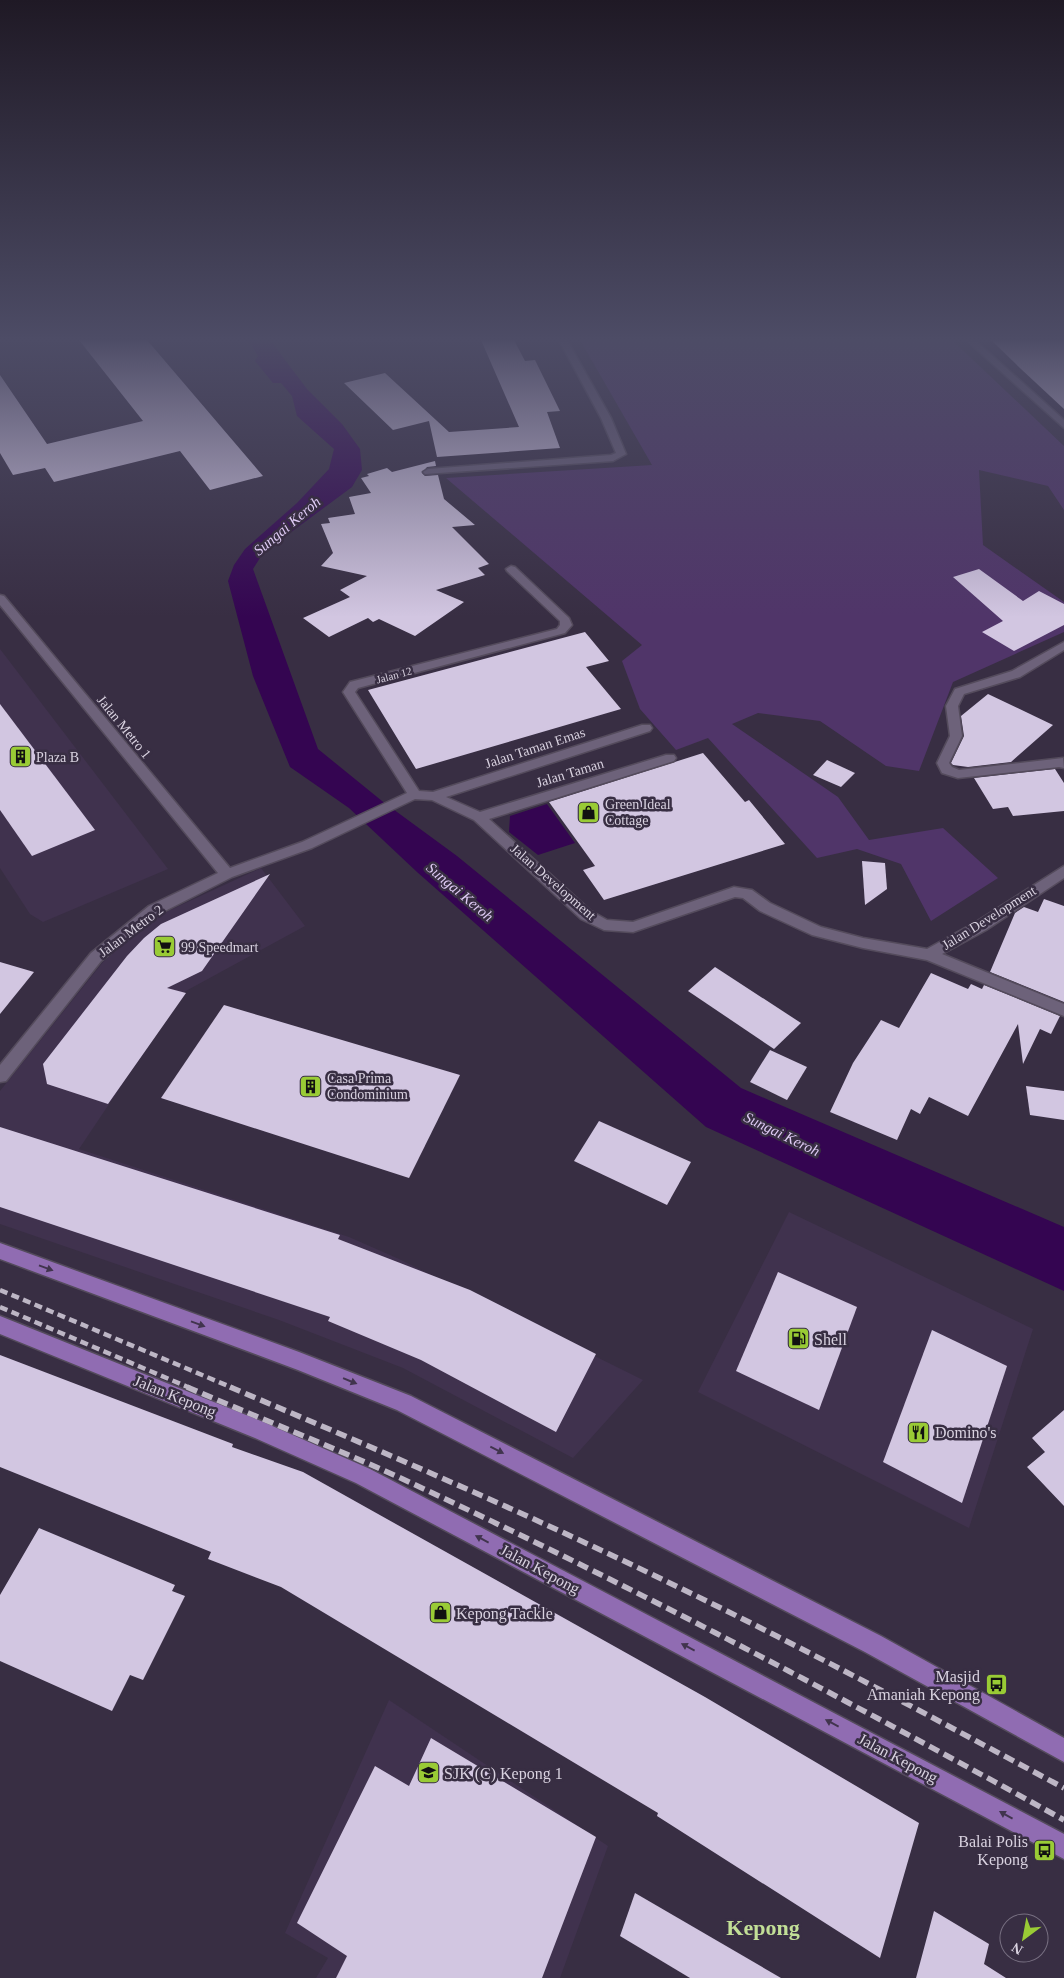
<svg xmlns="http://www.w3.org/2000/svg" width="1064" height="1978" viewBox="0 0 1064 1978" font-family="'Times New Roman',serif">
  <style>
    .built { fill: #40324e }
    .green { fill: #503569 }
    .water { fill: #340551 }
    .building { fill: #d2c6e1 }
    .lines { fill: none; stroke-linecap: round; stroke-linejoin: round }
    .minor-casing { stroke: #544b5c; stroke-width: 3 }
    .major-casing { stroke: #544b5c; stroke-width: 3 }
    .minor { fill: #6d627a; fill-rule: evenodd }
    .major { fill: #906cb2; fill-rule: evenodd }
    .rail-far1 { stroke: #bdb6c5; stroke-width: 4.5; stroke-dasharray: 8 4.5; stroke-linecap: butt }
    .rail { stroke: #bdb6c5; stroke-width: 5.5; stroke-dasharray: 11 5.5; stroke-linecap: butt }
    .oneway { fill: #41344e }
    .labels { text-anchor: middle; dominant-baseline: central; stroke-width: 5; stroke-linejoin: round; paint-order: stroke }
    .far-street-label { font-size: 11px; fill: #d9d2e0; stroke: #382e43 }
    .street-label { font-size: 14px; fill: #d9d2e0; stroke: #382e43 }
    .poi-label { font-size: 14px; fill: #d9d2e0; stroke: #382e43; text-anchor: start }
    .water-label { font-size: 15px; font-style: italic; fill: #dfcbf5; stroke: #382e43 }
    .near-poi-label { font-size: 16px; fill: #d9d2e0; stroke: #382e43; text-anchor: start }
    .near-street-label { font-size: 16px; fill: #d9d2e0; stroke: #382e43 }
    .near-district-label { font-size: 22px; font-weight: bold; fill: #c2df97; stroke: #382e43 }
  </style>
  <rect width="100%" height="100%" fill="#382e43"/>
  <g class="built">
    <polygon points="0,649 168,869 43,922 30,914 0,868"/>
    <polygon points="261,868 305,926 184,992 79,1149 349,1237 399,1259 643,1380 573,1458 403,1368 279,1320 0,1224 0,1091 103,962 155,917"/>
    <polygon points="789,1212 1033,1329 969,1528 698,1392"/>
    <polygon points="389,1700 608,1846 560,1978 316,1978 328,1958 285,1933"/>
  </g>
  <polygon class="green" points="580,340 952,340 1064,446 1064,510 1048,486 979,470 983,545 1064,602 1064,632 953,682 919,771 886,766 820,721 758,713 732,724 838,797 869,840 943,828 998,878 931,921 901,864 857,849 817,858 708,738 676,750 640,709 622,661 642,645 446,478 652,465"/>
  <g class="water">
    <polygon points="248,340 270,340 307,389 342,424 360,449 362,470 352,487 263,553 253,569 318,749 382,801 457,856 741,1088 1064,1227 1064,1291 706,1127 417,872 349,808 290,767 253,676 228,581 234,565 245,549 297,503 329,469 334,449 297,416 292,396 281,383 273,383 255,361 258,356"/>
    <polygon points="547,804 575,843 538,855 509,832 510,816"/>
  </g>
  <g class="building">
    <polygon points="79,340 147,340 263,476 210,490 180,451 54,482 45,468 13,475 0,453 0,375 47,444 143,421"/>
    <polygon points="481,340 514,340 525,361 535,360 560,411 547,412 560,448 437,457 429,421 393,430 344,383 385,373 449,432 519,427"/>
    <polygon points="991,340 1064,340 1064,409 1021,369"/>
    <polygon points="435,461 436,466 427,467 422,473 425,476 438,475 444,499 475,525 452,527 489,564 478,568 485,575 436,590 464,602 415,636 379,619 373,622 368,618 329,637 303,618 350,597 340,590 367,576 321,566 333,553 321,524 330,523 328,518 355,514 349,497 371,493 361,478 369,476 367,474 387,468 392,472"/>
    <polygon points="979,569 1023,601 1039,591 1064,604 1064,625 1014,651 982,632 1003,621 953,577"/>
    <polygon points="585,632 609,661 586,667 621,709 416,769 368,690"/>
    <polygon points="988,694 1053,725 1011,762 968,767 953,765 951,763 964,736 961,716"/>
    <polygon points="0,704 95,830 32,856 0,810"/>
    <polygon points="703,753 745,802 749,800 785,844 604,900 583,870 595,866 549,802"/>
    <polygon points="827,760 855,773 841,787 813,775"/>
    <polygon points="1055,769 1064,783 1064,811 1013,816 1008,807 993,809 974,778"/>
    <polygon points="862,861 885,863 887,889 865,905"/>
    <polygon points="270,874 202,971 167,988 186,993 108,1104 47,1084 43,1064 127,956 144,938 161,924"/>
    <polygon points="1044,899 1064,906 1064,1002 990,972 1015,913 1024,907 1038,912"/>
    <polygon points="0,962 34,972 0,1014"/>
    <polygon points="715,967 801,1023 774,1049 688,991"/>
    <polygon points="931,973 968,989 971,984 982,989 984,985 1060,1016 1051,1034 1040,1029 1023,1064 1018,1024 968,1116 929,1097 920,1114 911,1109 897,1140 830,1112 853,1063 881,1020 899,1028"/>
    <polygon points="224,1005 460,1075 409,1178 161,1098"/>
    <polygon points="770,1050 807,1067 787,1100 750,1082"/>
    <polygon points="1026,1086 1064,1091 1064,1120 1030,1115"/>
    <polygon points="599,1121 691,1162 667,1205 574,1161"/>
    <polygon points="0,1127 340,1235 338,1239 470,1290 596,1354 556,1432 421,1360 328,1321 330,1317 0,1207"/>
    <polygon points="778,1272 857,1307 819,1410 736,1371"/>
    <polygon points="932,1330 1007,1366 962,1503 883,1462"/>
    <polygon points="0,1355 233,1444 232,1447 303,1472 705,1697 919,1823 880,1958 657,1816 658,1813 281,1587 208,1559 211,1552 0,1467"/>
    <polygon points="1064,1410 1064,1506 1027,1467 1045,1452 1032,1438"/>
    <polygon points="39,1528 175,1585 172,1591 185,1596 143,1680 130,1675 112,1711 0,1661 0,1595"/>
    <polygon points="431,1738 596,1837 542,1978 336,1978 347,1956 297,1923 375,1766 409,1786"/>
    <polygon points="635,1893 781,1978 690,1978 620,1936"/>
    <polygon points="934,1911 989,1944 984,1964 1006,1978 916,1978"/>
  </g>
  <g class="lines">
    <defs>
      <g id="minor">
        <polygon points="559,340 567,340 611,418 626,454 613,461 425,474 423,472 428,469 611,455 616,453 601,418"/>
        <polygon points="966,340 975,340 1064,420 1064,428"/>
        <polygon points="511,566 515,567 569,618 572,625 565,633 358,688 355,692 419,791 433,792 642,725 650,725 652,728 650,731 446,797 480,812 666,755 674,755 676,758 674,761 489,819 591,911 607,920 633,922 734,887 752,890 770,903 821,927 863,938 927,949 976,922 1064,866 1064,878 986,930 942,954 1064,1004 1064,1016 927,960 863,948 812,935 760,911 743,898 735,897 633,932 604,930 581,919 474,820 432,800 415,799 312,848 232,877 159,914 101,961 6,1081 0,1082 0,1065 91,953 149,906 218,873 0,605 0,595 4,596 230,868 302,842 407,793 343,692 350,682 557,629 560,625 560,621 507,571 506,569"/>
        <polygon points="1064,642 1064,650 1020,677 964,694 958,706 962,736 949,763 952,767 959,770 1063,758 1064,768 1059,767 958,778 942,773 937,763 950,736 946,706 955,689 1012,671"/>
      </g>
      <g id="major">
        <polygon points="0,1243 299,1352 411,1396 881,1636 1064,1738 1064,1762 865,1652 397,1410 298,1370 0,1259"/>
        <polygon points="0,1316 261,1421 370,1469 1064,1834 1064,1859 356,1483 255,1438 0,1334"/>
      </g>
    </defs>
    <use href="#minor" class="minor-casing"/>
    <use href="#major" class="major-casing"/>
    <use href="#minor" class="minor"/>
    <use href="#major" class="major"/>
    <g class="rail-far1">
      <polyline points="0,1290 233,1388"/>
      <polyline points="0,1307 190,1388"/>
    </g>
    <g class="rail">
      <path d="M187,1387C261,1419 336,1448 409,1482C632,1586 849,1701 1064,1820"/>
      <path d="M230,1387C381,1451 533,1516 680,1588C810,1651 937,1720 1064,1788"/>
    </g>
  </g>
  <defs><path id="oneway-solid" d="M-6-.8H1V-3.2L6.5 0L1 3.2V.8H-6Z" transform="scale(1.25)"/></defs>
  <g class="oneway">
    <use href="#oneway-solid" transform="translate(46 1268) rotate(20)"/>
    <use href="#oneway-solid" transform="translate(198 1324) rotate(20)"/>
    <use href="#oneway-solid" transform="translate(350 1381) rotate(22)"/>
    <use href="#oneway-solid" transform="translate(497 1450) rotate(27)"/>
    <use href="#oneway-solid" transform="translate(482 1539) rotate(-152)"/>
    <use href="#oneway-solid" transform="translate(688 1647) rotate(-152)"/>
    <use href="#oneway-solid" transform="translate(832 1723) rotate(-152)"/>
    <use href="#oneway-solid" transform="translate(1006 1815) rotate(-151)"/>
  </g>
  <linearGradient id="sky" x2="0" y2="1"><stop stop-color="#1f1925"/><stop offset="0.55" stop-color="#4d4c66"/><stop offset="1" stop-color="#4d4c66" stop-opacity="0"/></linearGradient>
  <rect width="1064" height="617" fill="url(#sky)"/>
  <defs>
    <symbol id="building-square" viewBox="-11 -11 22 22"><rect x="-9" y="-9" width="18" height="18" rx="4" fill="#99cb35" stroke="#382e43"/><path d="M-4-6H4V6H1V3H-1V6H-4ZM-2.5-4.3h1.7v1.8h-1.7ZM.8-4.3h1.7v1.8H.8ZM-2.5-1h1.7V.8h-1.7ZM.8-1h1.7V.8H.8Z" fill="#111"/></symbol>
    <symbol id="shop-square" viewBox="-11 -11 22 22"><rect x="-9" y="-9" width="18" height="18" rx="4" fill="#99cb35" stroke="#382e43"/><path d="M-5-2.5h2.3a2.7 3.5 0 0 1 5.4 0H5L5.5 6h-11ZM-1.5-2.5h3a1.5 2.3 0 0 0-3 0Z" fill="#111"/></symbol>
    <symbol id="supermarket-square" viewBox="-11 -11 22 22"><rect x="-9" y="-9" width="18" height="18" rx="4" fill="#99cb35" stroke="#382e43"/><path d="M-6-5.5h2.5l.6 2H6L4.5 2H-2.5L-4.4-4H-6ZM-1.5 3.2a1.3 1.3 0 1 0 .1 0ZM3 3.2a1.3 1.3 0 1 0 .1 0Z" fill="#111"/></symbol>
    <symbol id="fuel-square" viewBox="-11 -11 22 22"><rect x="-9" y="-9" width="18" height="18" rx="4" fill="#99cb35" stroke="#382e43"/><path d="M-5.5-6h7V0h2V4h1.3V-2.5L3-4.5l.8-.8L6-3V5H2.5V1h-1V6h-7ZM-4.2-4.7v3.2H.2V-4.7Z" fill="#111"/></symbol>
    <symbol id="restaurant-square" viewBox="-11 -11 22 22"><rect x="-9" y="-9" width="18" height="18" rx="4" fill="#99cb35" stroke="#382e43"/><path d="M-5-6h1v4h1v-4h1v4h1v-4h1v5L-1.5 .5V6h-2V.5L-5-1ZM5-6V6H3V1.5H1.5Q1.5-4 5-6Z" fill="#111"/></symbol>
    <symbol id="bus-square" viewBox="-11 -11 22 22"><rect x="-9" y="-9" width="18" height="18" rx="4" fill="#99cb35" stroke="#382e43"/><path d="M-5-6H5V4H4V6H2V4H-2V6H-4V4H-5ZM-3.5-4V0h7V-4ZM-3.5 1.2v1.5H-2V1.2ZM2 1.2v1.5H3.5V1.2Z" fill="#111"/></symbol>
    <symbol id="school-square" viewBox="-11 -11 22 22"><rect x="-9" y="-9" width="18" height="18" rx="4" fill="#99cb35" stroke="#382e43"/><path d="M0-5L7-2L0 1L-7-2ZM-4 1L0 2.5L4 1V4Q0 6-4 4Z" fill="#111"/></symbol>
  </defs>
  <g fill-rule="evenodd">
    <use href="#building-square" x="8" y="744" width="25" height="25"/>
    <use href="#shop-square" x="576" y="800" width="25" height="25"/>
    <use href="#supermarket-square" x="152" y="934" width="25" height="25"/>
    <use href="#building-square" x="298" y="1074" width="25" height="25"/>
    <use href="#fuel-square" x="786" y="1326" width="25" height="25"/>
    <use href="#restaurant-square" x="906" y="1420" width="25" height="25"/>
    <use href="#shop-square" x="428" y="1600" width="25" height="25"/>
    <use href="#bus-square" x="984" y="1672" width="25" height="25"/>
    <use href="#school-square" x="416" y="1760" width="25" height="25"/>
    <use href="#bus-square" x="1032" y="1838" width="25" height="25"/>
  </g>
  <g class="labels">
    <g class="far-street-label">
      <text transform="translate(394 675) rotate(-15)">Jalan 12</text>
    </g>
    <g class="street-label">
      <text transform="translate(124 727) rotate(51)">Jalan Metro 1</text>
      <text transform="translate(535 748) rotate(-18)">Jalan Taman Emas</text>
      <text transform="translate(570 773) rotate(-17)">Jalan Taman</text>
      <text transform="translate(553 882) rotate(41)">Jalan Development</text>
      <text transform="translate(989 918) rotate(-32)">Jalan Development</text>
      <text transform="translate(131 931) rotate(-37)">Jalan Metro 2</text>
    </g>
    <g class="poi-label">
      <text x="36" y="757">Plaza B</text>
      <text x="605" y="804">Green Ideal<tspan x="605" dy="16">Cottage</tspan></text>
      <text x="181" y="947">99 Speedmart</text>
      <text x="327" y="1078">Casa Prima<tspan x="327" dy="16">Condominium</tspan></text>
    </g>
    <g class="water-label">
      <text transform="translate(287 526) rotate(-40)">Sungai Keroh</text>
      <text transform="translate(460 892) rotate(40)">Sungai Keroh</text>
      <text transform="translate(782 1134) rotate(26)">Sungai Keroh</text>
    </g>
    <g class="near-poi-label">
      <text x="814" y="1339">Shell</text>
      <text x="935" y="1432">Domino's</text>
      <text x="456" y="1613">Kepong Tackle</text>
      <text x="980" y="1676" text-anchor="end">Masjid<tspan x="980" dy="18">Amaniah Kepong</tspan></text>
      <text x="444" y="1773">SJK (C) Kepong 1</text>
      <text x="1028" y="1841" text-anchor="end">Balai Polis<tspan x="1028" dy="18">Kepong</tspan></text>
    </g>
    <g class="near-street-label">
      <text transform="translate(175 1396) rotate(22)">Jalan Kepong</text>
      <text transform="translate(540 1569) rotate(28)">Jalan Kepong</text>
      <text transform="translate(898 1758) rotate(28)">Jalan Kepong</text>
    </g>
    <g class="near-district-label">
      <text x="763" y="1927">Kepong</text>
    </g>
  </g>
  <g transform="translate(1024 1938) rotate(212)"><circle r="24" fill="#382e43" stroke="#787082"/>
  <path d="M0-4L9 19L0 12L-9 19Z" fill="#99cb35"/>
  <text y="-8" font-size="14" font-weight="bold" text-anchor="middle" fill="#d9d2e0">N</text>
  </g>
</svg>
